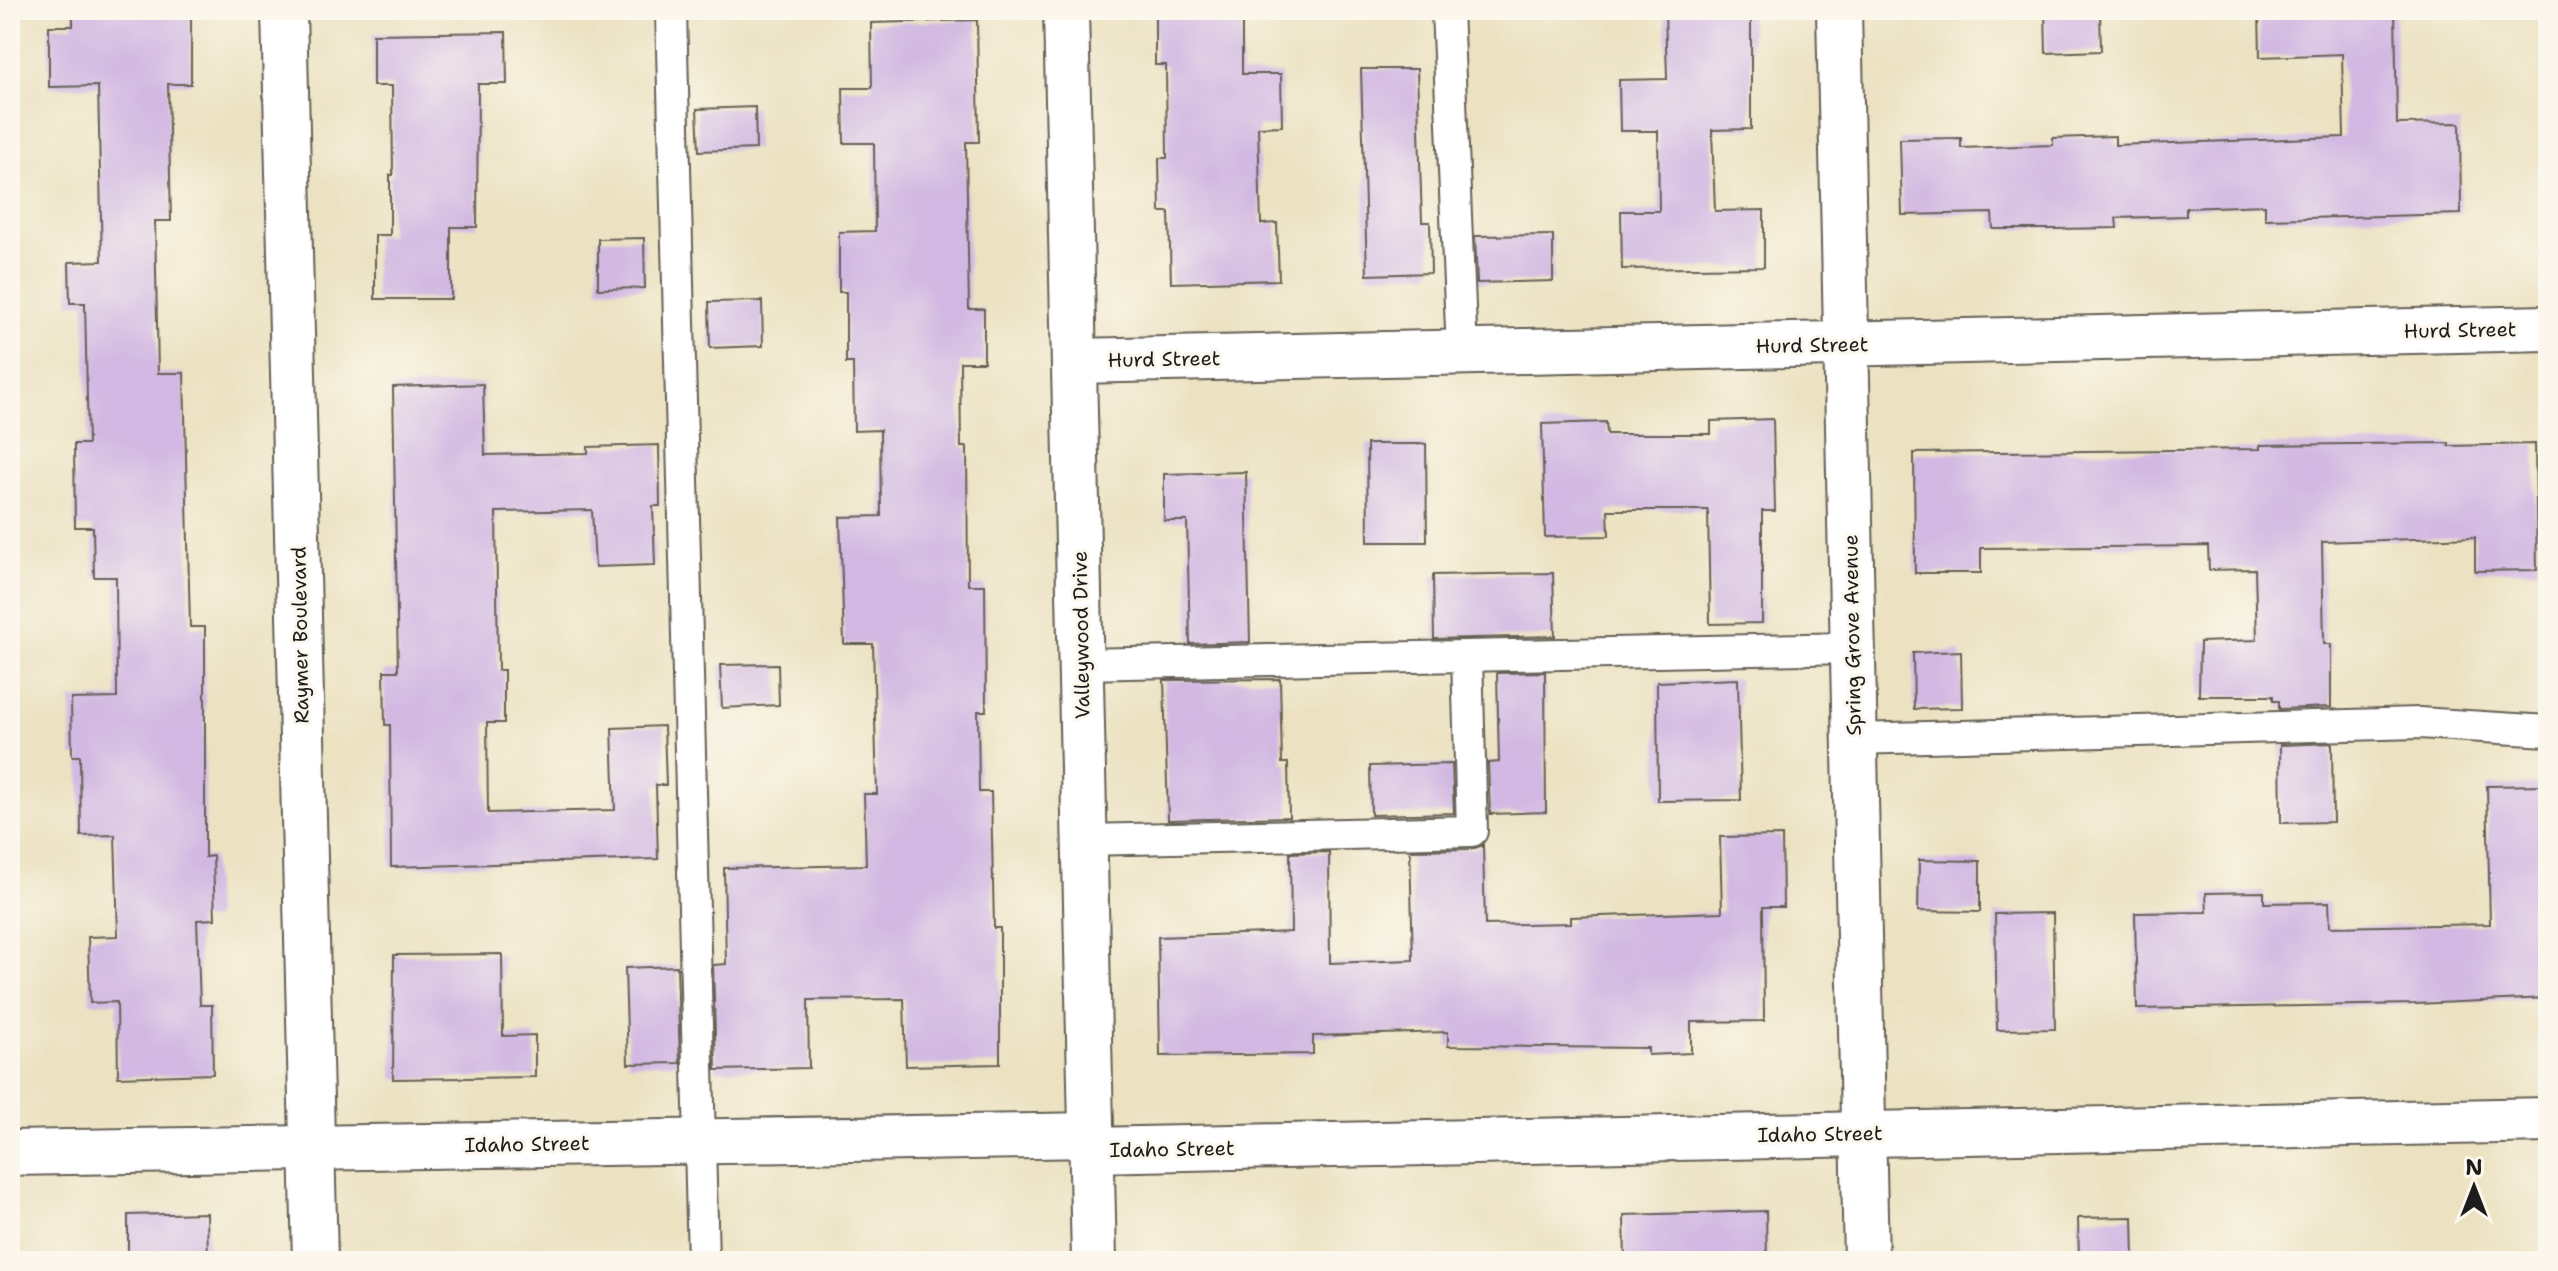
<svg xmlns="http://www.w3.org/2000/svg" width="2558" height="1271" viewBox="0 0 2558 1271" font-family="'Shantell Sans',sans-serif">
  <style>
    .building { fill: #d2b8e2 }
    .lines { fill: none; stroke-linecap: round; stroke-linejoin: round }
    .service-casing { stroke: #656156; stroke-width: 34 }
    .minor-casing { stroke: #656156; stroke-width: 48 }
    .service { stroke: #fff; stroke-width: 30 }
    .minor { stroke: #fff; stroke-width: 44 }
    .labels { text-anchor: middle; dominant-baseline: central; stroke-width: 6; stroke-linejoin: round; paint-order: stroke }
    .street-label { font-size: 20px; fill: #1c1c1c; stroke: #fbf7ec }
  </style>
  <rect width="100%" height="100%" fill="#fbf7ec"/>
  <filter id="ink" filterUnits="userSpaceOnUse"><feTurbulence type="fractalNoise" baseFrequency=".0125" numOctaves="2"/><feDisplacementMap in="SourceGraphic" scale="16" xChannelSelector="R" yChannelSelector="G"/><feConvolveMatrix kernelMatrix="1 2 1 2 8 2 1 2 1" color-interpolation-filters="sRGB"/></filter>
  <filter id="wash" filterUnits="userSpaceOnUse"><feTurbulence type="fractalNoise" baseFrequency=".006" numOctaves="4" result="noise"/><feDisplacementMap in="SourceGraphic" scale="32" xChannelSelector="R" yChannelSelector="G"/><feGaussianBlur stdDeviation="1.8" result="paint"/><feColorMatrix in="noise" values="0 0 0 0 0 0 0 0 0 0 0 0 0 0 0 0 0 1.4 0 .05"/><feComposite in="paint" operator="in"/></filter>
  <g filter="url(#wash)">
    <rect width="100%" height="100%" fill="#ece2c2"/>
    <g id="blocks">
      <g class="building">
        <polygon points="73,10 191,10 191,84 168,84 171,221 155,221 158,373 184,373 190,627 205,627 205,857 213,856 215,919 197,920 200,1005 212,1005 213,1074 118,1077 117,1002 90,1003 88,937 118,936 115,835 81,836 80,756 72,756 71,699 117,698 116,577 94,577 93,527 75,527 74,444 88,444 85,303 70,303 69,262 102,261 98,86 49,87 49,26 73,26"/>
        <polygon points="1155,10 1242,10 1242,74 1281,74 1282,126 1258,127 1261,224 1277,223 1279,280 1171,283 1169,212 1160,212 1159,158 1167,158 1166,65 1155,65"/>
        <polygon points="1665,10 1751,10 1751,129 1712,130 1715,211 1764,210 1764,267 1622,269 1621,211 1659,211 1658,131 1620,131 1619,80 1667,79"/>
        <polygon points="2045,10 2100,10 2101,51 2046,53"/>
        <polygon points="2259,10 2395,10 2397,124 2460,123 2461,214 2265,219 2265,205 2186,208 2186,216 2116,218 2117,228 2055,229 1993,229 1992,213 1902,215 1900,139 1961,138 1961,148 2053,145 2053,138 2115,136 2115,145 2344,137 2342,54 2260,57"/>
        <polygon points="977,20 979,142 966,142 969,309 984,309 984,362 960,362 961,447 967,447 968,585 985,585 986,711 978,711 979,792 991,792 994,928 1000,928 1000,1064 906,1066 904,999 808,1000 809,1068 716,1070 713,965 726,964 724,868 866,865 864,794 877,794 873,644 844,644 840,517 881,516 880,430 854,431 853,363 846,363 846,292 839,292 839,232 875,231 874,143 844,143 843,88 872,88 871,23"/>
        <polygon points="506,32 507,84 478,84 477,227 451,227 451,299 375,299 375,235 390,235 390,175 393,175 392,86 373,86 373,34"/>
        <polygon points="1361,69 1417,69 1422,222 1430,222 1431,273 1367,275"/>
        <polygon points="755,107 756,149 699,151 697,109"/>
        <polygon points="1553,235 1553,281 1477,283 1475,236"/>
        <polygon points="644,238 645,288 598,289 598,239"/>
        <polygon points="762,301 763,346 710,348 709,302"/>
        <polygon points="483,384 485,455 588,453 588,447 659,445 660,506 653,506 655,565 595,567 592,510 496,512 498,670 504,670 504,723 487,723 488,813 615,810 612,728 664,726 666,785 656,785 658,859 391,867 390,725 385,725 384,671 398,671 393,387"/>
        <polygon points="1773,419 1775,511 1762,511 1762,623 1710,624 1708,510 1608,510 1609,536 1545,537 1542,424 1606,422 1607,434 1711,434 1711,421"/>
        <polygon points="2449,443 2449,446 2535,444 2537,570 2475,571 2475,537 2322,542 2324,644 2331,644 2331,707 2279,709 2279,701 2273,701 2273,696 2199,696 2200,642 2257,640 2255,569 2209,570 2208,546 1981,548 1981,573 1915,573 1914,453 2260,449 2260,445"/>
        <polygon points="1367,444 1426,444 1427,542 1368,542"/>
        <polygon points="1246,472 1250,642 1190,644 1187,521 1164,521 1164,474"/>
        <polygon points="1553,573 1555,636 1434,639 1433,575"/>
        <polygon points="1961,651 1962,708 1914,709 1913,653"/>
        <polygon points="778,664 779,705 722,708 720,665"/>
        <polygon points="1545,672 1546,812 1490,814 1488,763 1499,762 1497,673"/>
        <polygon points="1280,679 1282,763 1288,763 1289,817 1168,820 1164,680"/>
        <polygon points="1738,679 1741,800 1658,801 1657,682"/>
        <polygon points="2332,743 2333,822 2281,823 2280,745"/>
        <polygon points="1452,764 1454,813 1371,815 1370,766"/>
        <polygon points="2546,785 2548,998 2415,1004 2137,1009 2135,913 2207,912 2206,893 2264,892 2264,903 2329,902 2330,927 2490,924 2487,786"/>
        <polygon points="1782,836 1783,907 1763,907 1764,1021 1691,1022 1691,1053 1648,1055 1648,1048 1448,1046 1448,1032 1313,1036 1313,1054 1160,1056 1158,937 1291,932 1290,853 1329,852 1330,963 1413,960 1410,850 1472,849 1483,845 1485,925 1571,923 1571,917 1722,912 1720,837"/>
        <polygon points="1919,860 1980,861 1980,912 1918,911"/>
        <polygon points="2053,913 2055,1029 1997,1030 1995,914"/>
        <polygon points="502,954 503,1036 535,1035 535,1077 393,1079 394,955"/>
        <polygon points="677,966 680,1063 628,1064 625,968"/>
        <polygon points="1766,1211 1767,1261 1625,1261 1624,1215"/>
        <polygon points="207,1213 208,1261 128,1261 128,1215"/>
        <polygon points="2133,1217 2134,1261 2079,1261 2078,1218"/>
      </g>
    </g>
  </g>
  <g filter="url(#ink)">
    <use href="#blocks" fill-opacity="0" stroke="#656156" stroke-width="2"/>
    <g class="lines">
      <defs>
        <g id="service">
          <polyline points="671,10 703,1261"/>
          <polyline points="1447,10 1462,352"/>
          <polyline points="1082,664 1853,648"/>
          <polyline points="1855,739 2419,723 2548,731"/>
          <polyline points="1086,840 1472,831 1467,656"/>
        </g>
        <g id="minor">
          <polyline points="284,10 315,1261"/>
          <polyline points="1066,10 1094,1261"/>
          <polyline points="1839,10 1866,1261"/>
          <polyline points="1076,361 2548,328"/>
          <polyline points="1091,1150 2548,1120"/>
          <polyline points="10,1153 1091,1135"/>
        </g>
      </defs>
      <use href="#service" class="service-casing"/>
      <use href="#minor" class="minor-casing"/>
      <use href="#service" class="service"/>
      <use href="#minor" class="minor"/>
    </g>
  </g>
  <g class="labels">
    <g class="street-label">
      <text transform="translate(2460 330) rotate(-1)">Hurd Street</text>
      <text transform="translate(1812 345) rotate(-1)">Hurd Street</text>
      <text transform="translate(1164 359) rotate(-1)">Hurd Street</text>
      <text transform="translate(300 635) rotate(-91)">Raymer Boulevard</text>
      <text transform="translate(1081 635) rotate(-91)">Valleywood Drive</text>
      <text transform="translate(1852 635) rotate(-91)">Spring Grove Avenue</text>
      <text transform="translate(1820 1134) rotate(-1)">Idaho Street</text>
      <text transform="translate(527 1144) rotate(-1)">Idaho Street</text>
      <text transform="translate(1172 1149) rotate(-1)">Idaho Street</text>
    </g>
  </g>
  <rect width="2558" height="1271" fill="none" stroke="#fbf7ec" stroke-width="40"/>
  <g transform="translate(2474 1187)" stroke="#fbf7ec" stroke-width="6" paint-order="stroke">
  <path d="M0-6L14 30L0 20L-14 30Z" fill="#1c1c1c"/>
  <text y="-12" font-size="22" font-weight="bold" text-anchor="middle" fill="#1c1c1c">N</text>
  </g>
</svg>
